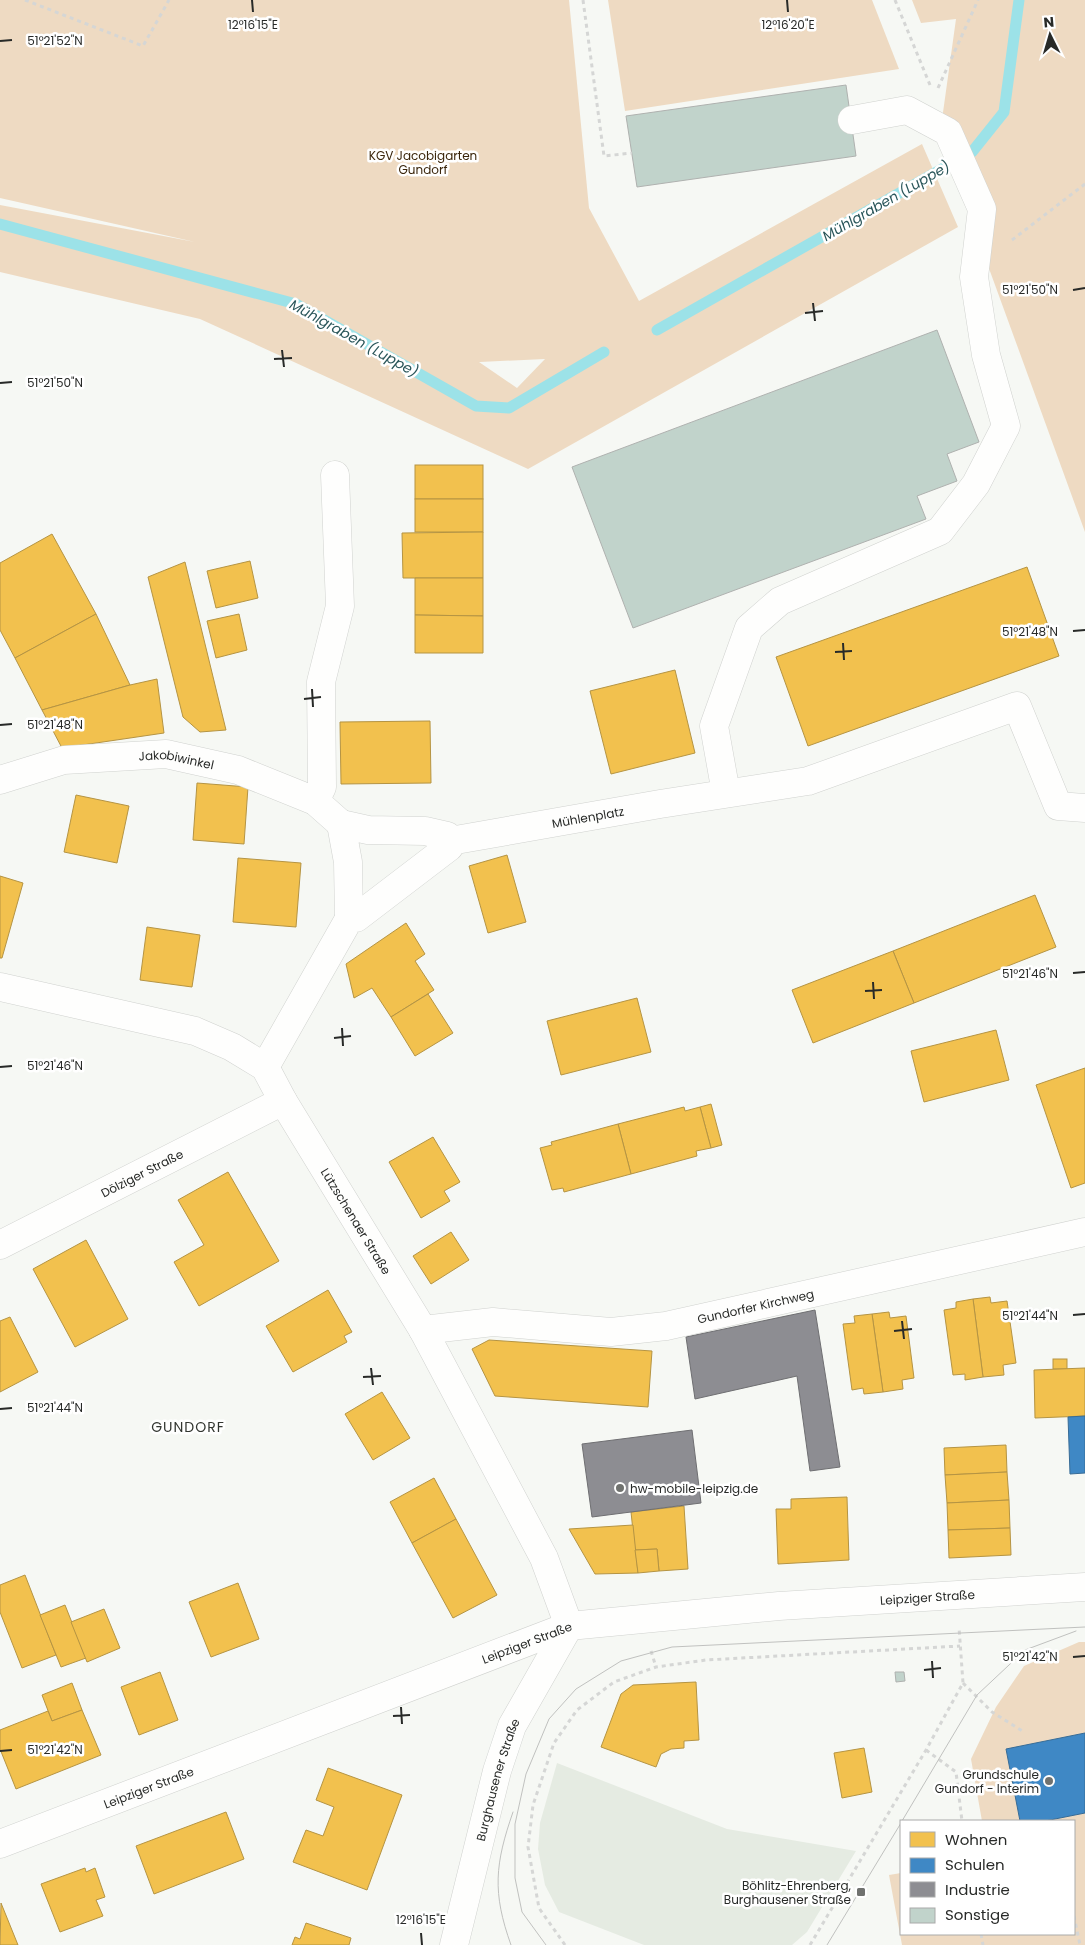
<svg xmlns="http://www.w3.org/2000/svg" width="1085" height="1945" viewBox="0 0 1085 1945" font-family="Poppins,sans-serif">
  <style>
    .built { fill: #e5ebe2 }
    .green { fill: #eedac2; fill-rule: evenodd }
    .homes { fill: #f2c14e; stroke: #b59443 }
    .schools { fill: #3f88c5; stroke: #386c96 }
    .industry { fill: #8d8d92; stroke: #6f6f72 }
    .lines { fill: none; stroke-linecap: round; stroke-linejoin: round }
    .stream { stroke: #9ce2e8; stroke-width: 11 }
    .building { fill: #c1d3cb; stroke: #afb1af }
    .minor-casing { stroke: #d0d2cf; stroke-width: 29 }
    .path { stroke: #d5d6d5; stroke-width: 3; stroke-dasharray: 4 4; stroke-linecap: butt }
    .minor { stroke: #fefefd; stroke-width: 28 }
    .tram { stroke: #c0c1bf; stroke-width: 1 }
    .ticks { fill: none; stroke: #282a28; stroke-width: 2 }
    .poi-dot { fill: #70726f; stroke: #fff; stroke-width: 2 }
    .labels { text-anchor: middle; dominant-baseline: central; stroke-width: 5; stroke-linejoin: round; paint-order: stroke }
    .park-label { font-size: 12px; fill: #3a250b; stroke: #fff }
    .street-label { font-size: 12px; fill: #282a28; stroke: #fff }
    .poi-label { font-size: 12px; fill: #282a28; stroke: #fff; text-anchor: end }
    .water-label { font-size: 14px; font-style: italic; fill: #2a565a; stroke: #fff }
    .neighbourhood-label { font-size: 14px; letter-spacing: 1px; fill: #333631; stroke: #fff }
    .ticks-label { font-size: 12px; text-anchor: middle; fill: #282a28; stroke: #fff; stroke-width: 5; stroke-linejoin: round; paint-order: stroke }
  </style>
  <rect width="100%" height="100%" fill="#f6f8f4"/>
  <polygon class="built" points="557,1763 727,1829 856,1851 807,1932 792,1945 644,1945 559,1912 545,1885 538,1849 540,1823"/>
  <g class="green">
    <path d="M0,0H569L589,208L639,301L922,144L958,227L528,469L200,319L0,272V205L195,242L0,198ZM545,359L517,388L479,362H480Z"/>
    <polygon points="608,0 872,0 899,69 625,111"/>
    <polygon points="912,0 1085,0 1085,532 940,134 956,19 921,23"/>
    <polygon points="1079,1642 1085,1642 1085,1945 902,1945 889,1875 901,1873 901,1934 1074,1934 1074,1821 982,1821 971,1759 996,1707 1024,1666"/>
  </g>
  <g class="homes">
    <rect x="415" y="465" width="68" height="34"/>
    <rect x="415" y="499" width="68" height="33"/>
    <polygon points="483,532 483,578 403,578 402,533"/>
    <polygon points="52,534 96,614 15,658 0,630 0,563"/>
    <polygon points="250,561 258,598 216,608 207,571"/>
    <polygon points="185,562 226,730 200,732 183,717 148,577"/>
    <polygon points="1027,567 1059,656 808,746 776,657"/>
    <polygon points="415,578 483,578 483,616 415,615"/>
    <polygon points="96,614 130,685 42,710 15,658"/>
    <polygon points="239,614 247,650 216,658 207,621"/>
    <polygon points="415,615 483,616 483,653 415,653"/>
    <polygon points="675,670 695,753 611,774 590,691"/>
    <polygon points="157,679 164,733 62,748 42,710 130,685"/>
    <polygon points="430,721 431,783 341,784 340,722"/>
    <polygon points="197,783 248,787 244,844 193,840"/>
    <polygon points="76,795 129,806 117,863 64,852"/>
    <polygon points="507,855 526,922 488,933 469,866"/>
    <polygon points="238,858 301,863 296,927 233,922"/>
    <polygon points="0,876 23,883 2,958 0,958"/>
    <polygon points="1035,895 1056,947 914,1003 893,951"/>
    <polygon points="406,923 425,954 415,961 434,990 391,1017 372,988 354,998 346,964"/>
    <polygon points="147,927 200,935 192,987 140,980"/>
    <polygon points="893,951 914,1003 813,1043 792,990"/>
    <polygon points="428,994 453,1033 415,1056 391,1017"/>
    <polygon points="637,998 651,1052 561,1075 547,1021"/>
    <polygon points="996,1030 1009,1080 924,1102 911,1051"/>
    <polygon points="1085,1068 1085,1183 1071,1188 1036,1085"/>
    <polygon points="711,1104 722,1145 711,1148 700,1107"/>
    <polygon points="684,1107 685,1111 700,1107 711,1148 696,1151 697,1156 631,1174 618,1124"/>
    <polygon points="618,1124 631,1174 564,1192 563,1188 552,1190 540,1148 552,1145 551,1142"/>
    <polygon points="433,1137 460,1182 444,1191 450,1201 421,1218 389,1162"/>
    <polygon points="228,1172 279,1261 199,1306 174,1262 204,1245 178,1200"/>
    <polygon points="451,1232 469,1260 431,1284 413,1256"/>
    <polygon points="86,1240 128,1319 75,1347 33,1269"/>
    <polygon points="328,1290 352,1332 344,1336 347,1342 293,1372 266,1326"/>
    <polygon points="990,1297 991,1303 1007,1301 1016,1363 1003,1365 1004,1375 983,1377 973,1299"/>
    <polygon points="973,1299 983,1377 965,1380 965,1374 953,1375 944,1310 956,1308 956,1302"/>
    <polygon points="889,1312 890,1318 906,1316 914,1378 902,1380 903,1389 883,1392 872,1314"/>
    <polygon points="872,1314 883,1392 864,1394 863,1388 852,1390 843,1324 855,1323 854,1316"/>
    <polygon points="10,1317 38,1372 0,1392 0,1321"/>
    <polygon points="489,1340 652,1351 648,1407 495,1396 472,1349"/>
    <rect x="1053" y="1359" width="14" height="10"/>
    <polygon points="1085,1368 1085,1416 1035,1418 1034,1370"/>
    <polygon points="382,1392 410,1438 373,1460 345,1414"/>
    <polygon points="1006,1445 1007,1472 945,1475 944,1448"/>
    <polygon points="1007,1472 1009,1500 947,1503 945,1475"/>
    <polygon points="434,1478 456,1519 412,1543 390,1502"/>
    <polygon points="847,1497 849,1560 778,1564 776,1509 791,1509 791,1499"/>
    <polygon points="1009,1500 1010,1528 948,1530 947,1503"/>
    <polygon points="684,1506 688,1569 659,1571 657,1549 635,1550 631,1512"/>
    <polygon points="456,1519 497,1595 453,1618 412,1543"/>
    <polygon points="633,1525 638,1573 595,1574 569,1529"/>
    <polygon points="1010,1528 1011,1555 949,1558 948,1530"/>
    <polygon points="657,1549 659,1571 638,1573 635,1550"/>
    <polygon points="25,1575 56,1655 22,1668 0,1612 0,1585"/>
    <polygon points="238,1583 259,1639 211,1657 189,1602"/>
    <polygon points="65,1605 86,1658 61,1667 40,1615"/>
    <polygon points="104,1609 120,1648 87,1662 71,1622"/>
    <polygon points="160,1672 178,1720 139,1735 121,1687"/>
    <polygon points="696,1682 699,1740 684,1741 684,1748 671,1749 661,1754 656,1767 601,1747 621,1694 633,1685"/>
    <polygon points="72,1683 82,1710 52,1721 42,1695"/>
    <polygon points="82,1710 101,1755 16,1789 0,1749 0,1730 48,1711 52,1721"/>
    <polygon points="864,1748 872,1792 842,1798 834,1753"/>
    <polygon points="328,1768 402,1795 367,1890 293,1862 306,1830 323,1836 334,1807 316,1800"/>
    <polygon points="226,1812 244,1859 154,1894 136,1846"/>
    <polygon points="85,1868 86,1872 95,1868 105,1897 96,1900 103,1916 60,1932 41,1884"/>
    <polygon points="1,1903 18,1945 0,1945"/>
    <polygon points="306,1923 351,1938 349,1945 292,1945 295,1937 300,1939"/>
  </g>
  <g class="schools">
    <polygon points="1085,1416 1085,1473 1070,1474 1068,1417"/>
    <polygon points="1085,1733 1085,1813 1045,1821 1020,1821 1006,1749"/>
  </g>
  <g class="industry">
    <polygon points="815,1310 840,1467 810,1471 797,1376 695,1399 686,1337"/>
    <polygon points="692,1430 701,1503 592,1517 582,1444"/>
  </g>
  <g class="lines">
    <g class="stream">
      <polyline points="0,224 296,304 476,406 509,408 604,352"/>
      <polyline points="657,330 972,152 1004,112 1019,0"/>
    </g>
  </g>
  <g class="building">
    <polygon points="846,85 856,156 637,187 626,116"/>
    <polygon points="937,330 979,442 947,454 957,481 917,496 926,519 633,628 572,467"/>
    <polygon points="895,1672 904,1672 905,1681 896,1682"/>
  </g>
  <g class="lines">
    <defs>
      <g id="minor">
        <path id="s1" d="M0,780L64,760L166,754L238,770L315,801L341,824"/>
        <polyline points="726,793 714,726 749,628 780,601 940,531 976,484 1006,426 986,355 974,277 982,209 948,132 907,110 852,120"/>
        <polyline points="315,801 322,787 321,682 340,606 335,475"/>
        <path id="s2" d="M450,841L660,804L808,781L1017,706L1058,806L1085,808"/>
        <polyline points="349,919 348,862 341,824 368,830 425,831 447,836 450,841"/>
        <path id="s3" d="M0,987L195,1031L232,1047L265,1067L283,1101L423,1330L544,1558L569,1626"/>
        <polyline points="265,1067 349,919 356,918 449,847 450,841"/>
        <path id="s4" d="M0,1245L283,1101"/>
        <path id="s5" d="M423,1330L493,1322L611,1332L666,1326L1085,1232"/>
        <path id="s6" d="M0,1844L569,1626L779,1606L1085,1587"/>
        <path id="s7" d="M454,1945L497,1771L512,1726L569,1626"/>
      </g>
    </defs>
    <use href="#minor" class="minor-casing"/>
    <g class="path">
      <polyline points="25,0 143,46 169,0"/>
      <polyline points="583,0 604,156 632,153"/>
      <polyline points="895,0 930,85"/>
      <polyline points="938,88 978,0"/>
      <polyline points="1012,240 1085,184"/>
      <polyline points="651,1651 656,1667"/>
      <polyline points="963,1683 992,1712 1024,1732"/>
      <polyline points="926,1750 956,1772 962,1821"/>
      <polyline points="1074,1916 1080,1945"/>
      <polyline points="981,1934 983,1945"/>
      <polyline points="565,1945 539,1908 528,1847 533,1805 554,1743 577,1710 614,1682 656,1667 706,1660 960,1646"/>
      <polyline points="810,1945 926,1750 963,1683 959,1627"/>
    </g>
    <use href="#minor" class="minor"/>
    <g class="tram">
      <polyline points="902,1821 977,1695 1025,1650 1076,1631"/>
      <path d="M511,1945C492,1892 495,1864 513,1812"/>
      <polyline points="546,1945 522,1912 515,1878 515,1824 526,1774 549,1719 576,1689 621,1661 672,1647 1085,1627"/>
      <polyline points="827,1945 901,1823"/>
    </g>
  </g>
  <path class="ticks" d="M252,0L253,12M787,0L788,12M0,41L12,40M1073,290L1085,288M813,303L815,321M805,313L823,311M282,350L284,367M274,359L292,358M0,383L12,382M1073,631L1085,630M843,643L844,660M835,652L852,651M312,689L313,707M304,699L321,697M0,725L12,724M1073,973L1085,972M873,982L874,999M865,991L882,990M342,1028L343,1046M334,1038L351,1036M0,1067L12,1066M1073,1315L1085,1314M902,1321L904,1339M894,1331L912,1329M371,1368L373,1385M363,1377L381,1376M0,1409L12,1408M1073,1657L1085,1656M932,1661L933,1678M924,1670L941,1668M401,1707L402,1724M393,1716L410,1715M0,1751L12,1750M421,1933L422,1945"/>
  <g class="poi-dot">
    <circle cx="620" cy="1488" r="5"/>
    <circle cx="1049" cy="1781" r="5"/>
    <rect x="856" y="1887" width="10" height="10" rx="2.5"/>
  </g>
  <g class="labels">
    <g class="park-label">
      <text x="423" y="155">KGV Jacobigarten<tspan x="423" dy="14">Gundorf</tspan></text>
    </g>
    <g class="street-label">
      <text stroke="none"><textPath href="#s1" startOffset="180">Jakobiwinkel</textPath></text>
      <text stroke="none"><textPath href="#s2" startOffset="140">Mühlenplatz</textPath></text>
      <text stroke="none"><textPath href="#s4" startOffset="159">Dölziger Straße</textPath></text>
      <text stroke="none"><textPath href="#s3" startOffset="458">Lützschenaer Straße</textPath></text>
      <text stroke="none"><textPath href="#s5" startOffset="336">Gundorfer Kirchweg</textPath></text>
      <text stroke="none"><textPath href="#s6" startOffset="969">Leipziger Straße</textPath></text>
      <text stroke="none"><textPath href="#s6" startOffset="564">Leipziger Straße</textPath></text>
      <text stroke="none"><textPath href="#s7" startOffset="171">Burghausener Straße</textPath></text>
      <text stroke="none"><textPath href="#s6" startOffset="159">Leipziger Straße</textPath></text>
    </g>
    <g class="poi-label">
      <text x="630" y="1488" text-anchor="start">hw-mobile-leipzig.de</text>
      <text x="1039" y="1774">Grundschule<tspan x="1039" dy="14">Gundorf - Interim</tspan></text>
      <text x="851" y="1885">Böhlitz-Ehrenberg,<tspan x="851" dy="14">Burghausener Straße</tspan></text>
    </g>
    <g class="water-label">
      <text transform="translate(886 201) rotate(-30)">Mühlgraben (Luppe)</text>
      <text transform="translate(354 338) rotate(29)">Mühlgraben (Luppe)</text>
    </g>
    <g class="neighbourhood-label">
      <text x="188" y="1427">GUNDORF</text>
    </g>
  </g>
  <g class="ticks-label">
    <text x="253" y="29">12°16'15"E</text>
    <text x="788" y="29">12°16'20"E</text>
    <text x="55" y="45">51°21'52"N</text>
    <text x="1030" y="294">51°21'50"N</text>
    <text x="55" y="387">51°21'50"N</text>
    <text x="1030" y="636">51°21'48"N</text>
    <text x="55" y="729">51°21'48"N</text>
    <text x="1030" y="978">51°21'46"N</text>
    <text x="55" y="1070">51°21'46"N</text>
    <text x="1030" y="1320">51°21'44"N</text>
    <text x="55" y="1412">51°21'44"N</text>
    <text x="1030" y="1661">51°21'42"N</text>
    <text x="55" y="1754">51°21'42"N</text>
    <text x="421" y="1924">12°16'15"E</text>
  </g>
  <rect x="900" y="1820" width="175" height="115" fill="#ffffff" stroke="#a9aaa9"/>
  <rect x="910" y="1832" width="25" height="15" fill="#f2c14e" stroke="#a9aaa9"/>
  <text x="945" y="1845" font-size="15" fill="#282a28">Wohnen</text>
  <rect x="910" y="1858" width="25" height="15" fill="#3f88c5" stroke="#a9aaa9"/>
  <text x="945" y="1870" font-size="15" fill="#282a28">Schulen</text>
  <rect x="910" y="1882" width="25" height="15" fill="#8d8d92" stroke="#a9aaa9"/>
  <text x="945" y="1895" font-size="15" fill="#282a28">Industrie</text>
  <rect x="910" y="1908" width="25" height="15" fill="#c1d3cb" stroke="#a9aaa9"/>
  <text x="945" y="1920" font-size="15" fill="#282a28">Sonstige</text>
  <g transform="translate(1050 35) rotate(355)" stroke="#ffffff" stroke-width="4" paint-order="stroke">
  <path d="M0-4L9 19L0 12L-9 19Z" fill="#282a28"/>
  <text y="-8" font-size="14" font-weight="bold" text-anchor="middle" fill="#282a28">N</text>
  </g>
</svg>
